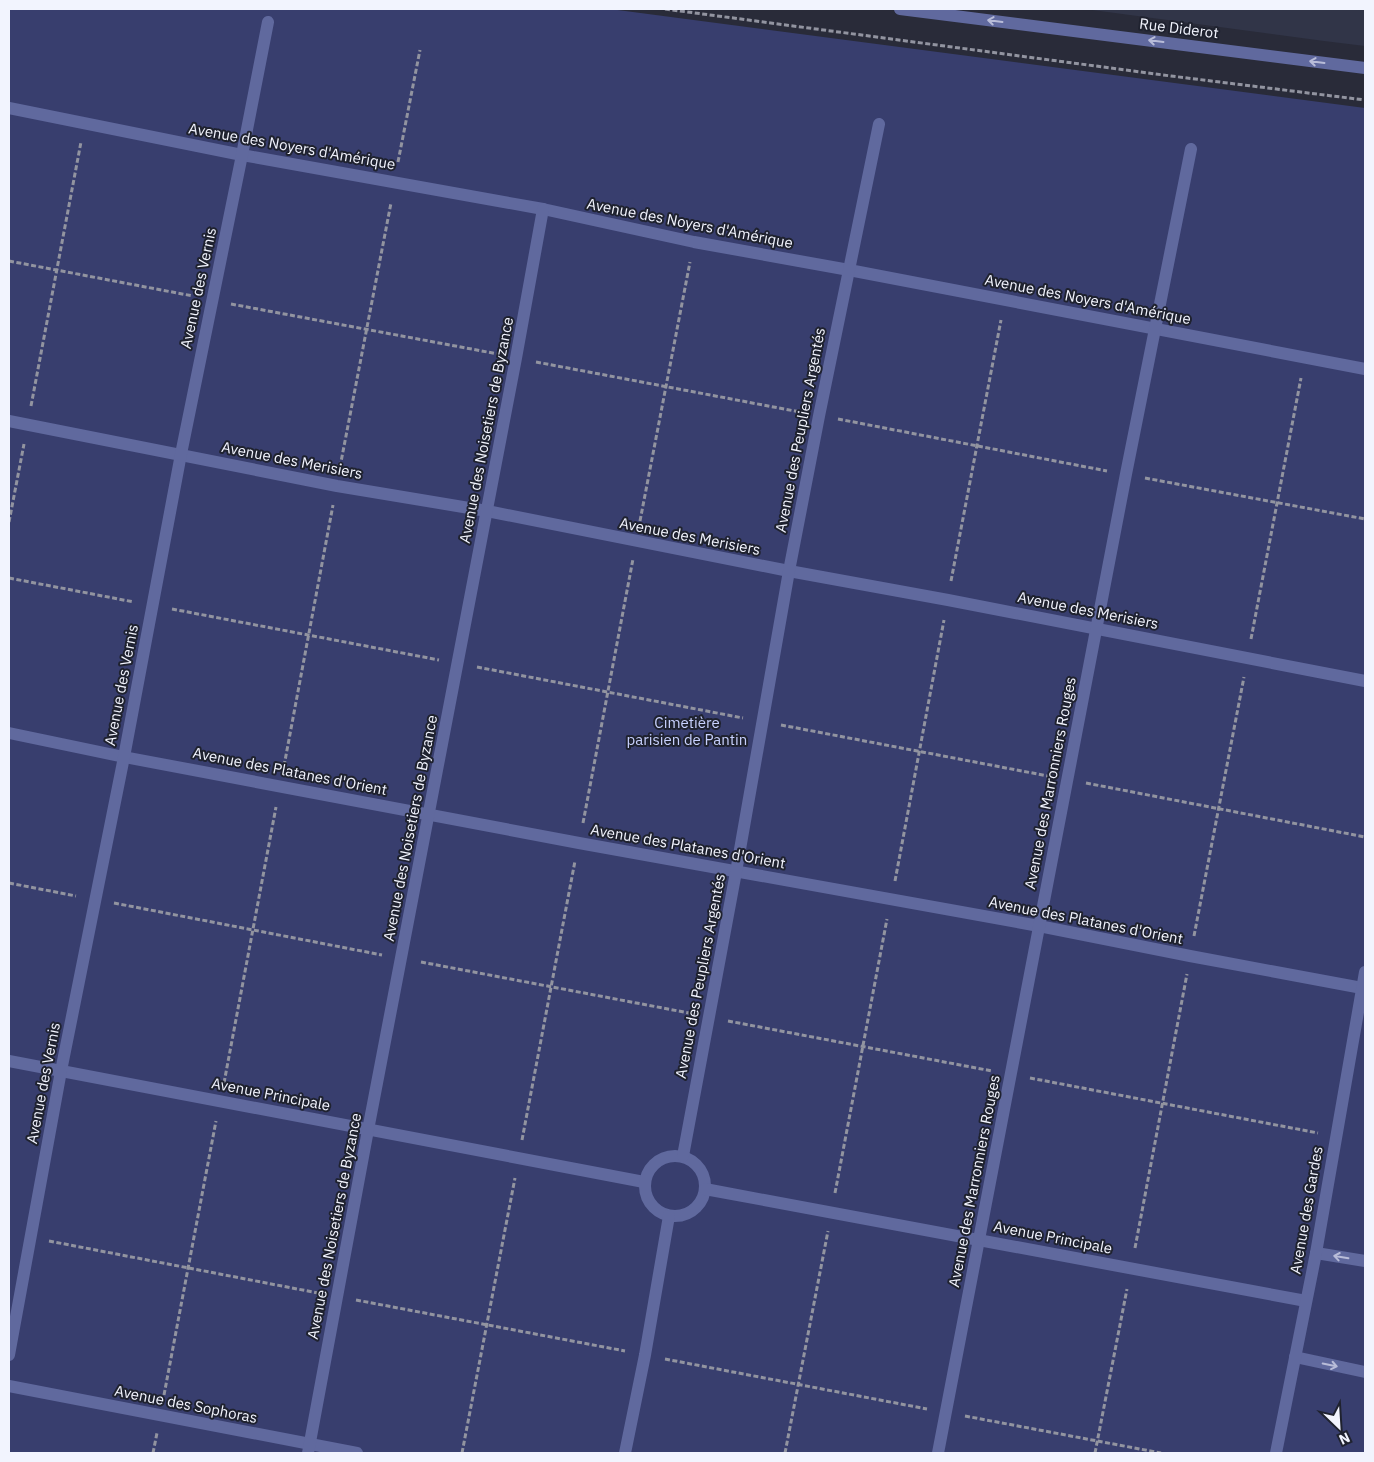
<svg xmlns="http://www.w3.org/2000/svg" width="1374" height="1462" viewBox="0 0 1374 1462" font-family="'IBM Plex Sans',sans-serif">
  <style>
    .built { fill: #313548 }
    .green { fill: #383e6e }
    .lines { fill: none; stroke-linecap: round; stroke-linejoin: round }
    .path { stroke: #9294a0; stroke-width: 3; stroke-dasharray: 5 2.5; stroke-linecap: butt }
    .service { stroke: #60699e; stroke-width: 12 }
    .minor { stroke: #60699e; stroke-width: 12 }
    .oneway { stroke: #b8bcd8 }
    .labels { text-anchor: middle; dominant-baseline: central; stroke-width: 4; stroke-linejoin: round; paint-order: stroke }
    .street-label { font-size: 15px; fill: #f2f4fe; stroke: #1f222f }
    .park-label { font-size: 15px; fill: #c8d1fe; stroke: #1f222f }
  </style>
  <rect width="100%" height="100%" fill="#292b39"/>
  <polygon class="built" points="1085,9 1365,9 1365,46 1324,41"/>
  <polygon class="green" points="9,9 610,9 1365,108 1365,1453 9,1453"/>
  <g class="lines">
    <g class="path">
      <polyline points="665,9 1171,76 1365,100"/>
      <polyline points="398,162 420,50"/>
      <polyline points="9,261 193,296"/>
      <polyline points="231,304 498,354"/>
      <polyline points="536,362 800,412"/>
      <polyline points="31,406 81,142"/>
      <polyline points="838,419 1107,471"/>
      <polyline points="340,467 391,203"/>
      <polyline points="1145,478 1365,519"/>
      <polyline points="640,521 690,262"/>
      <polyline points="9,522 24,444"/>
      <polyline points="9,578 134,602"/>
      <polyline points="951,581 1001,320"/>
      <polyline points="172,609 439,660"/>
      <polyline points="1251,639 1301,378"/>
      <polyline points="477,667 743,718"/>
      <polyline points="781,725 1048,776"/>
      <polyline points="284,766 333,505"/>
      <polyline points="1086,783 1365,837"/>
      <polyline points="583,823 633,559"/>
      <polyline points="895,881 944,620"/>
      <polyline points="9,883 76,896"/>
      <polyline points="114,903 382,955"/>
      <polyline points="1194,936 1244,677"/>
      <polyline points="421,962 689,1013"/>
      <polyline points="728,1021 992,1071"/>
      <polyline points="1030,1078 1318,1133"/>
      <polyline points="224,1083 276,807"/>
      <polyline points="522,1140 575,861"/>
      <polyline points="835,1193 887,919"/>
      <polyline points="49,1241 318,1293"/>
      <polyline points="1135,1248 1187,974"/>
      <polyline points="356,1300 625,1351"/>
      <polyline points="665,1359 927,1409"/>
      <polyline points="164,1395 216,1121"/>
      <polyline points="965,1416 1161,1453"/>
      <polyline points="153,1453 157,1433"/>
      <polyline points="462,1453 515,1178"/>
      <polyline points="785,1453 828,1231"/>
      <polyline points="1095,1453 1127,1289"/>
    </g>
    <g class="service">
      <polyline points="9,108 242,155 543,209 694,242 849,270 1365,369"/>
      <polyline points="9,421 337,486 487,511 789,571 948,600 1365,681"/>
      <polyline points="9,733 124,757 579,843 1039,926 1190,956 1362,988"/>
      <polyline points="9,1061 644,1182"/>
      <circle cx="675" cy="1186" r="30"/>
      <polyline points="683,1156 736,872 789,571 819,416 879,124"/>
      <polyline points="705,1189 1306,1301"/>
      <polyline points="1316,1253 1365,1261"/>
      <polyline points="9,1355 61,1071 124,757 181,454 242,155 268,22"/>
      <polyline points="1295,1357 1365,1372"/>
      <polyline points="9,1386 357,1453"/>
      <polyline points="308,1453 368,1130 516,358 543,209"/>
      <polyline points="625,1453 645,1355 669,1216"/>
      <polyline points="938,1453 1126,474 1191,149"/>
      <polyline points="1276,1453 1316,1253 1365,972"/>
    </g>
    <polyline class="minor" points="900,9 1365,68"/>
  </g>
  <defs><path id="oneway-shaft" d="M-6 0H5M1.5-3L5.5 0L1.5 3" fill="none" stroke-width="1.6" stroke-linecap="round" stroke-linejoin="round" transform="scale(1.25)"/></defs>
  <g class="oneway">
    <use href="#oneway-shaft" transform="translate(995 21) rotate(-173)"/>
    <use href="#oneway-shaft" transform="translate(1156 41) rotate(-173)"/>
    <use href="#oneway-shaft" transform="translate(1317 62) rotate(-173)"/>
    <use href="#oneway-shaft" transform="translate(1341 1257) rotate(-171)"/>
    <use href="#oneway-shaft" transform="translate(1330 1365) rotate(12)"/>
  </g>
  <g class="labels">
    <g class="street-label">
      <text transform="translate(1179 28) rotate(7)">Rue Diderot</text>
      <text transform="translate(292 146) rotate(10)">Avenue des Noyers d'Amérique</text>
      <text transform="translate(690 223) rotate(11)">Avenue des Noyers d'Amérique</text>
      <text transform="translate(198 288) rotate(-78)">Avenue des Vernis</text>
      <text transform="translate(1088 299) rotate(11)">Avenue des Noyers d'Amérique</text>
      <text transform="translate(486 430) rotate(-79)">Avenue des Noisetiers de Byzance</text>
      <text transform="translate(800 430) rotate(-79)">Avenue des Peupliers Argentés</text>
      <text transform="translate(292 460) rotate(11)">Avenue des Merisiers</text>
      <text transform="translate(690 536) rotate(11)">Avenue des Merisiers</text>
      <text transform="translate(1088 610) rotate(11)">Avenue des Merisiers</text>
      <text transform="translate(121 685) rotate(-79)">Avenue des Vernis</text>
      <text transform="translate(290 771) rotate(11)">Avenue des Platanes d'Orient</text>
      <text transform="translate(1050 783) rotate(-79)">Avenue des Marronniers Rouges</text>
      <text transform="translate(410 828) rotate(-79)">Avenue des Noisetiers de Byzance</text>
      <text transform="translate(688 846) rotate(10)">Avenue des Platanes d'Orient</text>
      <text transform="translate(1086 920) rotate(11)">Avenue des Platanes d'Orient</text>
      <text transform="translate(700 976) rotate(-79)">Avenue des Peupliers Argentés</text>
      <text transform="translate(43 1083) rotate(-79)">Avenue des Vernis</text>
      <text transform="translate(271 1094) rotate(11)">Avenue Principale</text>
      <text transform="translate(974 1181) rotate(-79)">Avenue des Marronniers Rouges</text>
      <text transform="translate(1306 1210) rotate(-80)">Avenue des Gardes</text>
      <text transform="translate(334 1226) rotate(-79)">Avenue des Noisetiers de Byzance</text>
      <text transform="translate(1053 1237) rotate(11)">Avenue Principale</text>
      <text transform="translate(186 1404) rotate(11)">Avenue des Sophoras</text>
    </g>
    <g class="park-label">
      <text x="687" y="722">Cimetière<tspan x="687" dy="17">parisien de Pantin</tspan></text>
    </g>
  </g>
  <rect width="1374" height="1462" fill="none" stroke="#f2f4fe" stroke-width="20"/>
  <g transform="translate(1339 1427) rotate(155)" stroke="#1f222f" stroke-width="4" paint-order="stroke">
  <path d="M0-4L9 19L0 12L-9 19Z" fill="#f2f4fe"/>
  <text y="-8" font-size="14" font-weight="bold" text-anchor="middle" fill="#f2f4fe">N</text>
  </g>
</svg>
